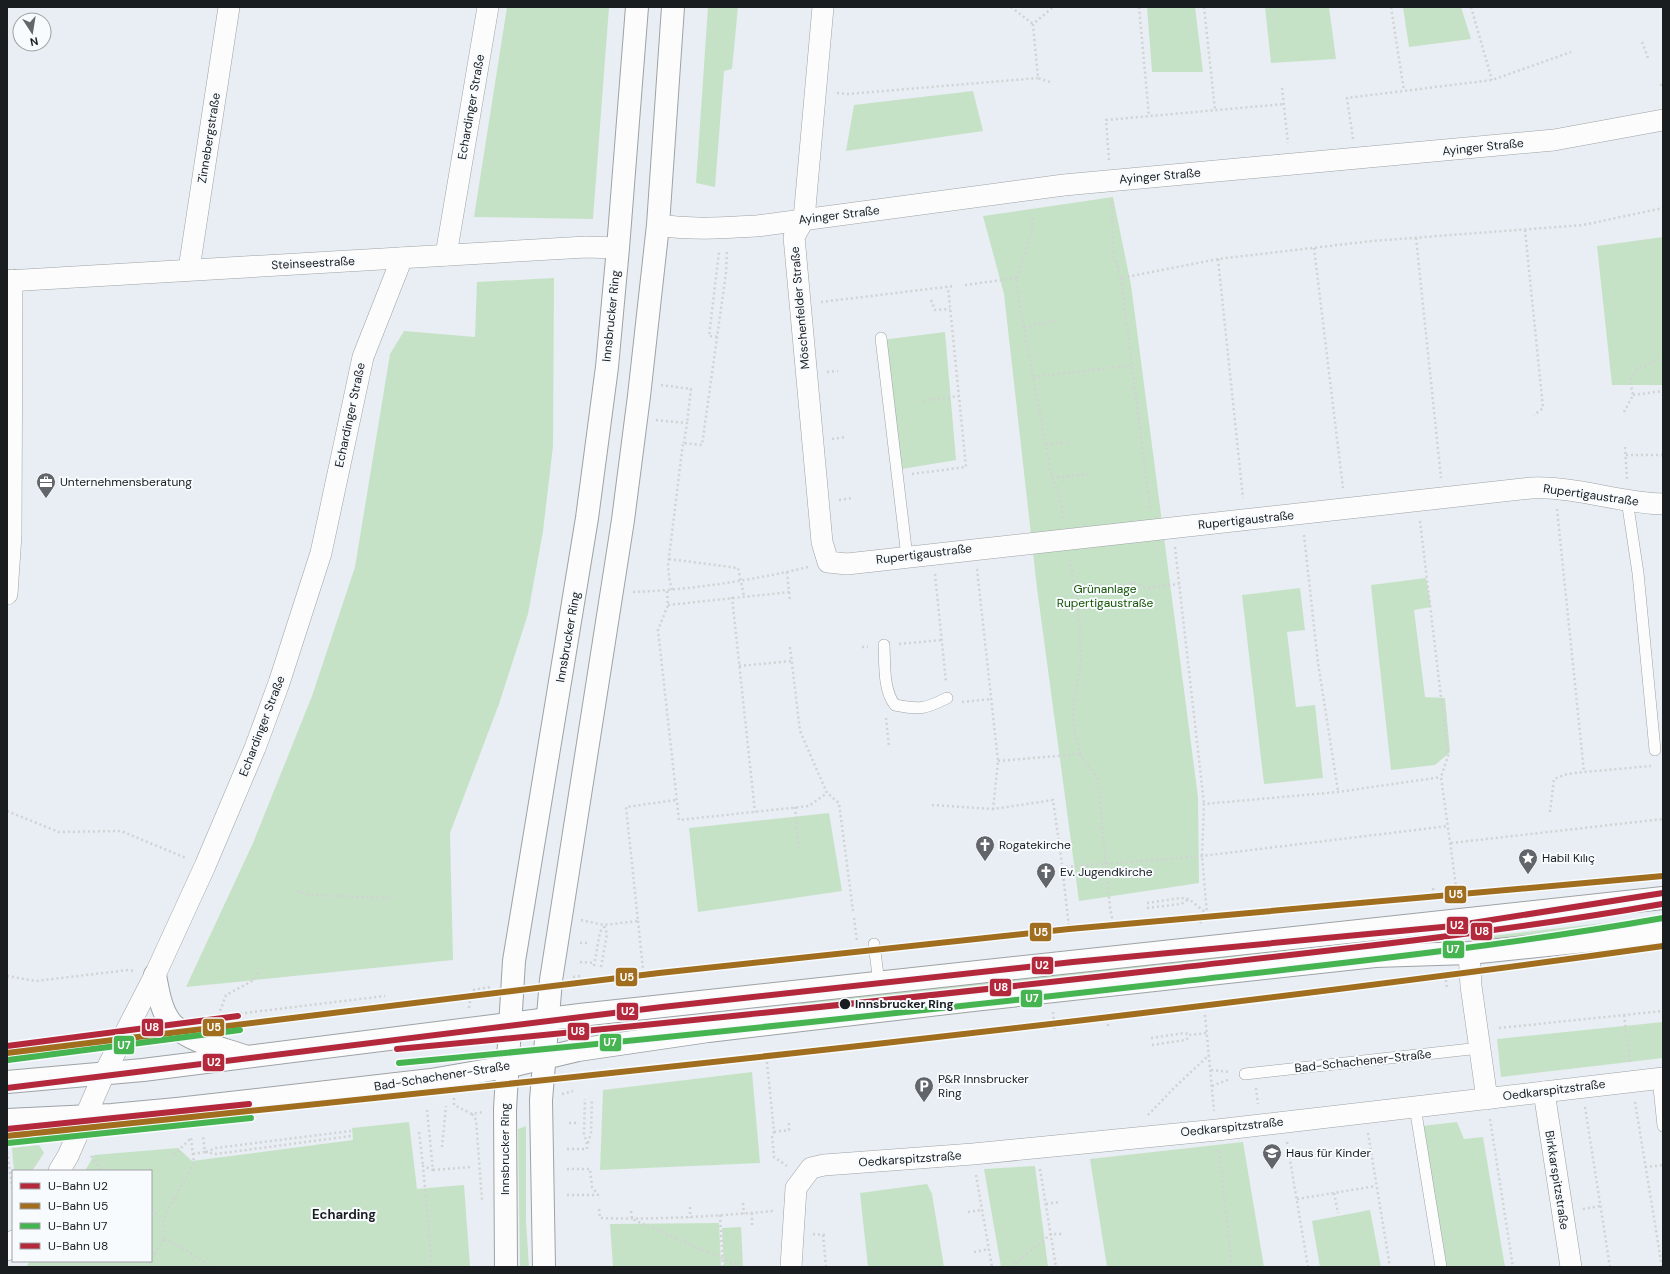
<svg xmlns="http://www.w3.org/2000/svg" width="1670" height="1274" viewBox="0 0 1670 1274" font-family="'DM Sans',sans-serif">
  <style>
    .green { fill: #c6e2c6 }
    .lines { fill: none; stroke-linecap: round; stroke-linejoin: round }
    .lane-casing { stroke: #9da2a5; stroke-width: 12 }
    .street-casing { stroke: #9da2a5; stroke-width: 22 }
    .secondary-casing { stroke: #9da2a5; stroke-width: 24 }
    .primary-casing { stroke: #9da2a5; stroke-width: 24 }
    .path { stroke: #d0d2d3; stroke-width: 2.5; stroke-dasharray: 2 3; stroke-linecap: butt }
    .lane { stroke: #fcfcfd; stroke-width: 11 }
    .street { stroke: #fcfcfd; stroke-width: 21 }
    .secondary { stroke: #fcfcfd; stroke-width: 22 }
    .primary { stroke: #fcfcfd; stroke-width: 22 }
    .metro-1-casing { stroke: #f7fbfe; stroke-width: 9 }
    .metro-2-casing { stroke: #f7fbfe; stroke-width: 9 }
    .metro-3-casing { stroke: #f7fbfe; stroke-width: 9 }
    .metro-4-casing { stroke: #f7fbfe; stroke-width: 9 }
    .metro-1 { stroke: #b4283c; stroke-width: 6 }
    .metro-2 { stroke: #a06e1e; stroke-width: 6 }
    .metro-3 { stroke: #46b450; stroke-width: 6 }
    .metro-4 { stroke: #b4283c; stroke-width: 6 }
    .stop-dot { fill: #1a1d20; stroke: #f7fbfe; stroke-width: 1.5 }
    .labels { text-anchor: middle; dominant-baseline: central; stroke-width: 4; stroke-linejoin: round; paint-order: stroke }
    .street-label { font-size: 12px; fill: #1a1d20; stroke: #f7fbfe }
    .poi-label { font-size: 12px; fill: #1a1d20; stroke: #f7fbfe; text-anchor: start }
    .park-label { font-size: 12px; fill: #175405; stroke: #f7fbfe }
    .stop-label { font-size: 12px; font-weight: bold; fill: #1a1d20; stroke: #f7fbfe; text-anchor: start }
    .neighbourhood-label { font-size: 13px; font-weight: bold; fill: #1a1d20; stroke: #f7fbfe }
    .line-badge { stroke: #f7fbfe; stroke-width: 1.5 }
    .badge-label { font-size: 11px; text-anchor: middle; font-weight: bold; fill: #fff }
  </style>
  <rect width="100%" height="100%" fill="#e8eef3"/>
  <g class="green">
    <polygon points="507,7 609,7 593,219 474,217"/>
    <polygon points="708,7 738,7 732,69 724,71 715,187 696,183"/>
    <polygon points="1147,7 1195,7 1203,72 1152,72"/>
    <polygon points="1265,7 1329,7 1336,59 1271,63"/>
    <polygon points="1403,7 1461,7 1471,39 1409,47"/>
    <polygon points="973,91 983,131 846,151 854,105"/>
    <polygon points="1113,197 1131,285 1198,797 1199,883 1079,901 1037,588 1004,294 983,216"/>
    <polygon points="1663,237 1663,385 1612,385 1597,246"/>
    <polygon points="554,278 553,446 543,531 528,614 499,704 450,833 453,960 186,987 253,843 312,696 355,567 390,354 404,331 475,337 477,282"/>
    <polygon points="945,332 956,460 896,470 881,340"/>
    <polygon points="1426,578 1431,607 1414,610 1425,697 1445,698 1450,752 1435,765 1391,770 1371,585"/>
    <polygon points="1300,588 1305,630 1287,632 1296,707 1315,705 1323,778 1264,784 1242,595"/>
    <polygon points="829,813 842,891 698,912 689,828"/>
    <polygon points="1663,916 1663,923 1483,942 1483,937"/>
    <polygon points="1434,934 1436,944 602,1035 602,1031 789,1009 803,1002"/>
    <polygon points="1663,1022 1663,1058 1501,1077 1497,1039"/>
    <polygon points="752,1072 760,1163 600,1170 603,1090"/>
    <polygon points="409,1122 417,1189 464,1185 470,1267 26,1267 30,1261 151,1261 151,1171 85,1171 94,1155 178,1148 192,1161 353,1140 352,1128"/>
    <polygon points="1457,1122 1464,1139 1483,1137 1505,1267 1436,1267 1413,1127"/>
    <polygon points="526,1126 526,1222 529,1267 520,1267 518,1129"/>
    <polygon points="39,1134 39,1137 7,1140 7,1135"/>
    <polygon points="1243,1142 1264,1267 1107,1267 1090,1159"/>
    <polygon points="39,1145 44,1153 32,1171 14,1171 12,1148"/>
    <polygon points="1035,1166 1048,1267 1001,1267 984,1169"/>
    <polygon points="927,1184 932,1194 944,1267 868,1267 860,1193"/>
    <polygon points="1370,1210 1381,1267 1320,1267 1312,1221"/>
    <polygon points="719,1223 721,1267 613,1267 610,1224"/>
    <polygon points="741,1227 743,1267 724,1267 722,1228"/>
  </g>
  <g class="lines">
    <defs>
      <g id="lane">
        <polyline points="881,338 907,557"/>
        <polyline points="1627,500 1638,573 1655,750"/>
        <path d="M884,645C885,664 883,690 895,705C920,710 925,709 947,698"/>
        <polyline points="874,944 879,983"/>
        <polyline points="1245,1074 1480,1048"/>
        <polyline points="1658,1078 1663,1126"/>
        <polyline points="1415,1107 1441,1267"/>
      </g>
      <g id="street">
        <path d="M823,7L804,219L794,237L822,542L828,562L847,564C1074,537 1303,514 1531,488C1576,486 1619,503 1663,504"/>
        <path d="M658,225C691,230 723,228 757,226L1064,185L1554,140L1663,120"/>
        <polyline points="446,255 488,7"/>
        <polyline points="189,269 229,7"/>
        <polyline points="7,281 586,247 618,248"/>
        <polyline points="7,594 11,535 12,280"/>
        <polyline points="1469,953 1471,986 1487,1099"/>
        <polyline points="1544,1092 1571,1267"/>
        <polyline points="59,1171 68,1156 104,1074 155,975 205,866 255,748 279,683 321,553 363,357 402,258"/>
        <polyline points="7,1250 13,1241"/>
        <polyline points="791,1267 796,1188 811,1168 824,1165 973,1154 1217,1130 1663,1078"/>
      </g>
      <g id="secondary">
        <path d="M155,975C158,991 161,1013 173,1025C191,1042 221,1048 244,1056"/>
        <polyline points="7,1082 143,1070 580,1015 1663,898"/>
        <polyline points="7,1120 112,1115 177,1109 431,1080 506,1067 578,1050 708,1031 973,1000 1375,956 1469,953 1663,933"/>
      </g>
      <g id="primary">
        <polyline points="506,1267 505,1109 514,961 587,518 607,367 618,248 637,7"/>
        <polyline points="544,1267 541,1100 551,980 623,520 639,396 658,225 673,7"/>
      </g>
    </defs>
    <use href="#lane" class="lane-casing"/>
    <use href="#street" class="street-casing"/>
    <use href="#secondary" class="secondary-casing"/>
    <use href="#primary" class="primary-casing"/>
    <g class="path">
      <polyline points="1011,7 1033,24"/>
      <polyline points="1139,7 1149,116"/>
      <polyline points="1204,7 1215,110"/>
      <polyline points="1391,7 1404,91"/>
      <polyline points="1471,7 1492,80"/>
      <polyline points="1642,42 1648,58"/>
      <polyline points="1050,82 1038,78 1033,24 1053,7"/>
      <polyline points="1661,84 1663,89"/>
      <polyline points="1282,88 1288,143"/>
      <polyline points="837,93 848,94 1038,78"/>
      <polyline points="1353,139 1347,98 1492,80 1571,52"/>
      <polyline points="1109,160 1106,120 1284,104"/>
      <polyline points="1112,201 1113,255 1121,278 1218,259 1372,241 1583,225 1663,208"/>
      <polyline points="1033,218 1031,234 1017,278 1019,301 1052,478 1060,495 1063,519"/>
      <polyline points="1525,230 1543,408 1534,415"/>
      <polyline points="1416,238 1441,478"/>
      <polyline points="1314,248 1343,488"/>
      <polyline points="1218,259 1243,498"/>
      <polyline points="1121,278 1150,509"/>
      <polyline points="965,285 1017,278"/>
      <polyline points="931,300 935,310 950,309"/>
      <polyline points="821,302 954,286"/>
      <polyline points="1024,327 1055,321"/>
      <polyline points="717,337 709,336 719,252"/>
      <polyline points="827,372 838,371"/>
      <polyline points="1033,377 1132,365"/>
      <polyline points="661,385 691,389 687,423"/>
      <polyline points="1633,395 1663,391"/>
      <polyline points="923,401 959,396"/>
      <polyline points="1624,412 1633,395 1630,381 1637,369 1663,358"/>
      <polyline points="656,420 687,423 684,443"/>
      <polyline points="832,439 846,437"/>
      <polyline points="1046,444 1070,442"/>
      <polyline points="1625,447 1627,479"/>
      <polyline points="1626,455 1663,455"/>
      <polyline points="912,474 966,467 948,287"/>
      <polyline points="1052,478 1088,474"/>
      <polyline points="839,500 852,498"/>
      <polyline points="1557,509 1584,772 1651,766"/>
      <polyline points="1420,521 1448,756 1441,777 1456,886"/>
      <polyline points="1304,535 1318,663 1338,791"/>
      <polyline points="1175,547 1204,804"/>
      <polyline points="669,559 738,568 744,596"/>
      <polyline points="1070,560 1079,616 1081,663 1074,701 1073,722 1080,754 1098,779 1110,908 1113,922"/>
      <polyline points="977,569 998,761 993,809"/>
      <polyline points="787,572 790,601"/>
      <polyline points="935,574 946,682"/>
      <polyline points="672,590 669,577 668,565 683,443 702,445 726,273 727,251"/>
      <polyline points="667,591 668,605 658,630 679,820 809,806 827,793"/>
      <path d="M633,592C690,590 754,580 808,567"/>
      <polyline points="1075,592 1136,583 1146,588 1179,584"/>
      <polyline points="732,597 755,812"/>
      <polyline points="668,605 790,592"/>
      <polyline points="899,644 942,640"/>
      <polyline points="790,647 800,731 827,793 839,803 853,911"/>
      <polyline points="862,647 868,647"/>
      <polyline points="739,666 792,661"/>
      <polyline points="962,702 991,699"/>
      <polyline points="886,718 889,747"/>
      <polyline points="998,761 1080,754"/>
      <polyline points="932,805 993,809 1053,800 1062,864"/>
      <polyline points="795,807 799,851"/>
      <polyline points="7,811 59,832 121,831 186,858"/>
      <polyline points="1550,812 1554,779 1567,774 1584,772"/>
      <polyline points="1451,843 1663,819"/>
      <polyline points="1066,867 1202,856 1448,826"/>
      <polyline points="1063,874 1069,927"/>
      <polyline points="1433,888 1435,902"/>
      <polyline points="297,891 309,895 388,898 394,895"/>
      <polyline points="1147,903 1181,898 1189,899 1206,913"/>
      <polyline points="1147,908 1181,904 1189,899"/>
      <polyline points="854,918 857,941"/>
      <polyline points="581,920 604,925 638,921 626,807 676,800"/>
      <polyline points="638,921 643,969"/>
      <polyline points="1200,923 1207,913 1202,856 1204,804 1338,792 1441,777"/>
      <polyline points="1046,929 1047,943"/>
      <polyline points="580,943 590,943"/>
      <polyline points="580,962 594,963"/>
      <polyline points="594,966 600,932 604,927"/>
      <polyline points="601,967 607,934 604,925"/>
      <polyline points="1445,975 1447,988"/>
      <polyline points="7,976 36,981 128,970 133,971"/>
      <polyline points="573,977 580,976"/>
      <polyline points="473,990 491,987"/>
      <polyline points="469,1008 470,1001"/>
      <polyline points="1053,1012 1055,1032"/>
      <polyline points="1205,1015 1214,1111"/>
      <polyline points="1624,1015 1630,1062"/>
      <polyline points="215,1025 226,995 254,980 259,970"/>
      <polyline points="1108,1026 1107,1016 1118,1015"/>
      <polyline points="1499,1028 1663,1011"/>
      <polyline points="231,1029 236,1014 385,996"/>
      <polyline points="1151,1038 1185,1033 1190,1035"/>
      <polyline points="1152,1045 1186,1040 1190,1035 1207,1033"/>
      <polyline points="767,1062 774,1132 772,1135 774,1157 787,1166"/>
      <polyline points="1211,1070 1230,1072"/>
      <polyline points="1212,1086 1230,1079"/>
      <polyline points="1256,1088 1258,1104"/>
      <polyline points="562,1094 573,1091"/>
      <polyline points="454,1098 454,1105 472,1114 483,1112"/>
      <polyline points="1635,1102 1662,1267"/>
      <polyline points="1585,1107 1610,1267"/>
      <polyline points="427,1110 433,1170 423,1166 432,1267"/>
      <polyline points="472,1114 476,1120 482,1200"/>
      <polyline points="1148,1115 1175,1087 1209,1055"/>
      <polyline points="1490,1119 1513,1267"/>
      <polyline points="569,1123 578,1123"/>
      <polyline points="419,1132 423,1166"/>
      <polyline points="774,1132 789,1130 789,1121"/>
      <polyline points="1368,1133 1390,1267"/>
      <polyline points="1287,1142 1308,1267"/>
      <polyline points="588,1143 591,1133 592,1099"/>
      <polyline points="442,1147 446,1106"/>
      <polyline points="567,1149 587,1149 587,1144 584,1133 585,1099"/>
      <polyline points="1219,1151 1232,1267"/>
      <polyline points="7,1152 13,1192"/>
      <polyline points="205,1152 216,1154 351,1136"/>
      <polyline points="206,1152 216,1148 351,1131"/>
      <polyline points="193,1154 205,1152 203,1136"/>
      <polyline points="174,1155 191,1138"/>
      <polyline points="91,1156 102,1171"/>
      <polyline points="1645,1167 1663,1165"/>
      <polyline points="567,1169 590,1169 592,1187 598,1195 599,1199"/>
      <polyline points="1040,1169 1056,1267"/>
      <polyline points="433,1170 471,1167"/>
      <polyline points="976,1175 992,1267"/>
      <polyline points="1334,1193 1338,1213"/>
      <polyline points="567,1195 598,1195"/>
      <polyline points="1297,1199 1376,1186"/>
      <polyline points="743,1203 744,1214"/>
      <polyline points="1046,1204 1059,1202"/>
      <polyline points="690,1207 690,1218"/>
      <path d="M599,1209L600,1218C658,1220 716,1216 774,1211"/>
      <polyline points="1583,1209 1600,1206"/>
      <polyline points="151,1210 163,1219"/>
      <polyline points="631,1211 632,1219 742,1267"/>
      <polyline points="968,1212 982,1210"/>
      <polyline points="752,1213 752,1228"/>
      <polyline points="720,1215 723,1267"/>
      <polyline points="813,1234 825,1235"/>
      <polyline points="823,1235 826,1267"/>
      <polyline points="164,1239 186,1250 212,1267"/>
      <polyline points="974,1252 989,1249"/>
      <polyline points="151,1258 164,1239 163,1219 194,1163 191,1138"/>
      <polyline points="144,1267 149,1261"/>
      <polyline points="1011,1267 1051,1234 1064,1234"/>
    </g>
    <use href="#lane" class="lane"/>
    <use href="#street" class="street"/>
    <use href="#secondary" class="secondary"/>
    <use href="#primary" class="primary"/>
    <defs>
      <polyline id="metro-1" points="7,1088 662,1007 1073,962 1453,926 1663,893"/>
      <g id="metro-2">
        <polyline points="7,1053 659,973 1069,929 1663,876"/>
        <path d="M7,1136C560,1079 1112,1023 1663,946"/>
      </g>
      <g id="metro-3">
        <polyline points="8,1060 240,1030"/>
        <path d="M399,1063C656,1039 912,1012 1168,983C1334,964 1499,947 1663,918"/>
        <polyline points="8,1143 251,1118"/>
      </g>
      <g id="metro-4">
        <polyline points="7,1046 238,1016"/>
        <path d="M397,1049C654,1025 911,998 1167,969C1333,950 1498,933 1662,904"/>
        <polyline points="7,1129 249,1104"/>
      </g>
    </defs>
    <use href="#metro-1" class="metro-1-casing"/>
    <use href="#metro-2" class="metro-2-casing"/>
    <use href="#metro-3" class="metro-3-casing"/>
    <use href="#metro-4" class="metro-4-casing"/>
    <use href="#metro-1" class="metro-1"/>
    <use href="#metro-2" class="metro-2"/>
    <use href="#metro-3" class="metro-3"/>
    <use href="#metro-4" class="metro-4"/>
  </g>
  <defs>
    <symbol id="office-pin" viewBox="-11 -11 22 30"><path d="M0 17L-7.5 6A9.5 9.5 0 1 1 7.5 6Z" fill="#62666a" stroke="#f7fbfe"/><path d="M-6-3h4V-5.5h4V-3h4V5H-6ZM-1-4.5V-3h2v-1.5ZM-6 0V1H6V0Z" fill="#fff"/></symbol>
    <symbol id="church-pin" viewBox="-11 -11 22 30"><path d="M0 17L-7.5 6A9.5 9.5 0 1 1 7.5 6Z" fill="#62666a" stroke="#f7fbfe"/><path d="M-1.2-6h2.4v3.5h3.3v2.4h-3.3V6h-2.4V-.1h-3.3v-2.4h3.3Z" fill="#fff"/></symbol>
    <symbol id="sight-pin" viewBox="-11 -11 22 30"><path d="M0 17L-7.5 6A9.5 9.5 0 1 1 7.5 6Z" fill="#62666a" stroke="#f7fbfe"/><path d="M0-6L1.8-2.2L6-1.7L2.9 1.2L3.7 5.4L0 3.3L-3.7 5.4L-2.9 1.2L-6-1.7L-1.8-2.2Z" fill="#fff"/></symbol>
    <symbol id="parking-pin" viewBox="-11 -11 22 30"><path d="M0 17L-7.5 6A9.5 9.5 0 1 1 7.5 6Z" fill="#62666a" stroke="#f7fbfe"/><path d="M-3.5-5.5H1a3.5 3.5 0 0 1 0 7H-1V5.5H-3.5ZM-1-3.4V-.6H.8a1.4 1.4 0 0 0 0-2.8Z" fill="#fff"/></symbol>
    <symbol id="school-pin" viewBox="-11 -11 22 30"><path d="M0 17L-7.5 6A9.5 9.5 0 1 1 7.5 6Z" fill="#62666a" stroke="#f7fbfe"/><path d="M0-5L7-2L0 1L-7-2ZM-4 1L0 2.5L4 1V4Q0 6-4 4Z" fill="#fff"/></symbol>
  </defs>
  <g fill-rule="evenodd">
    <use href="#office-pin" x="35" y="471" width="22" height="30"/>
    <use href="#church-pin" x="974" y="834" width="22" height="30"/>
    <use href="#sight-pin" x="1517" y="847" width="22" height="30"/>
    <use href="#church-pin" x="1035" y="861" width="22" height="30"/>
    <use href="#parking-pin" x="913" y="1075" width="22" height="30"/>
    <use href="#school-pin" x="1261" y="1142" width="22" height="30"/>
  </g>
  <circle class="stop-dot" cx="845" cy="1004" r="6"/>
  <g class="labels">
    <g class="street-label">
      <text transform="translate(471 107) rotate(-80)">Echardinger Straße</text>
      <text transform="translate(209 138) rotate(-81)">Zinnebergstraße</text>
      <text transform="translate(1483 147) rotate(-6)">Ayinger Straße</text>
      <text transform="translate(1160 176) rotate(-5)">Ayinger Straße</text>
      <text transform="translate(839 215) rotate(-7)">Ayinger Straße</text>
      <text transform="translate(313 263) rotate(-3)">Steinseestraße</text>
      <text transform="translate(800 308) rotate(-95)">Möschenfelder Straße</text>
      <text transform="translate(611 316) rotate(-84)">Innsbrucker Ring</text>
      <text transform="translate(350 415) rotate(-78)">Echardinger Straße</text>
      <text transform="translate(1591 495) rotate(8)">Rupertigaustraße</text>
      <text transform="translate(1246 520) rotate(-6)">Rupertigaustraße</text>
      <text transform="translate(924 554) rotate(-7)">Rupertigaustraße</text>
      <text transform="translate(568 637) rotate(-80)">Innsbrucker Ring</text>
      <text transform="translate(262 726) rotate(-69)">Echardinger Straße</text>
      <text transform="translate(1363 1061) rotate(-6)">Bad-Schachener-Straße</text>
      <text transform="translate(442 1076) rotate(-9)">Bad-Schachener-Straße</text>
      <text transform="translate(1554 1090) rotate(-7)">Oedkarspitzstraße</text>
      <text transform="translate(1232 1127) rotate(-6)">Oedkarspitzstraße</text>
      <text transform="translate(505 1149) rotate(-90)">Innsbrucker Ring</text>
      <text transform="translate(910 1159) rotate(-4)">Oedkarspitzstraße</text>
      <text transform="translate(1557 1180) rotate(81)">Birkkarspitzstraße</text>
    </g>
    <g class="poi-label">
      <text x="60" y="482">Unternehmensberatung</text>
      <text x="999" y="845">Rogatekirche</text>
      <text x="1542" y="858">Habil Kılıç</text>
      <text x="1060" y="872">Ev. Jugendkirche</text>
      <text x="938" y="1079">P&amp;R Innsbrucker<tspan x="938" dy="14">Ring</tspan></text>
      <text x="1286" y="1153">Haus für Kinder</text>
    </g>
    <g class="park-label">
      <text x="1105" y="589">Grünanlage<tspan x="1105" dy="14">Rupertigaustraße</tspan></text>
    </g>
    <g class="stop-label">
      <text x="855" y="1004">Innsbrucker Ring</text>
    </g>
    <g class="neighbourhood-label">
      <text x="344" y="1214">Echarding</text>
    </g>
  </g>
  <g class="line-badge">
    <rect x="1444" y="885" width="23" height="19" rx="4" fill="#a06e1e"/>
    <rect x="1446" y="916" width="23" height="19" rx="4" fill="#b4283c"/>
    <rect x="1470" y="922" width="23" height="19" rx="4" fill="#b4283c"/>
    <rect x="1029" y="922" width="23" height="20" rx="4" fill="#a06e1e"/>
    <rect x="1442" y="940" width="23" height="19" rx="4" fill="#46b450"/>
    <rect x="1031" y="956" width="23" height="19" rx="4" fill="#b4283c"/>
    <rect x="615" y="967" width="23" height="20" rx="4" fill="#a06e1e"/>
    <rect x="989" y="978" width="23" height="19" rx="4" fill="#b4283c"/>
    <rect x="1020" y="989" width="23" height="19" rx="4" fill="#46b450"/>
    <rect x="616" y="1002" width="23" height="19" rx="4" fill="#b4283c"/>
    <rect x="141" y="1018" width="23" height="19" rx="4" fill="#b4283c"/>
    <rect x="202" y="1018" width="23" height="19" rx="4" fill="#a06e1e"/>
    <rect x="567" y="1022" width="23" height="19" rx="4" fill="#b4283c"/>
    <rect x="599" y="1033" width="23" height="19" rx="4" fill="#46b450"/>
    <rect x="113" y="1035" width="22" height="20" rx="4" fill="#46b450"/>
    <rect x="202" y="1053" width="23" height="19" rx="4" fill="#b4283c"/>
  </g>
  <g class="badge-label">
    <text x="1456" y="898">U5</text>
    <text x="1457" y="929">U2</text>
    <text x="1482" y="935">U8</text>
    <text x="1041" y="936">U5</text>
    <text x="1453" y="953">U7</text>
    <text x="1042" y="969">U2</text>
    <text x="627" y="981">U5</text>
    <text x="1001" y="991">U8</text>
    <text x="1032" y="1002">U7</text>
    <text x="628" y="1015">U2</text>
    <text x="152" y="1031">U8</text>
    <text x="214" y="1031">U5</text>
    <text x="578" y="1035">U8</text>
    <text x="610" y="1046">U7</text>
    <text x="124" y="1049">U7</text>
    <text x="214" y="1066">U2</text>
  </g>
  <rect width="1670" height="1274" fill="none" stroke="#1a1d20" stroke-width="16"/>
  <rect x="12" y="1170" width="140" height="92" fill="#f7fbfe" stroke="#9fa2a5"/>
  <rect x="20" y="1183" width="20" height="6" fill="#b4283c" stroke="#9fa2a5"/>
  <text x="48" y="1190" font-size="12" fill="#1a1d20">U-Bahn U2</text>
  <rect x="20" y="1203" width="20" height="6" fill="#a06e1e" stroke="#9fa2a5"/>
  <text x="48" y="1210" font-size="12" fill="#1a1d20">U-Bahn U5</text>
  <rect x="20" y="1223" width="20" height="6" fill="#46b450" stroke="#9fa2a5"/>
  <text x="48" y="1230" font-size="12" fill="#1a1d20">U-Bahn U7</text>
  <rect x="20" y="1243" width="20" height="6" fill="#b4283c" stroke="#9fa2a5"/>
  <text x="48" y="1250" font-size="12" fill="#1a1d20">U-Bahn U8</text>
  <g transform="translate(32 32) rotate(168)"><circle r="19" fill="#f7fbfe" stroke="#9fa2a5"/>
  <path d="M0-3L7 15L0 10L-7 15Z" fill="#62666a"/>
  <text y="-6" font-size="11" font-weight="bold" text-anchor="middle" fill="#1a1d20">N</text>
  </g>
</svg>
